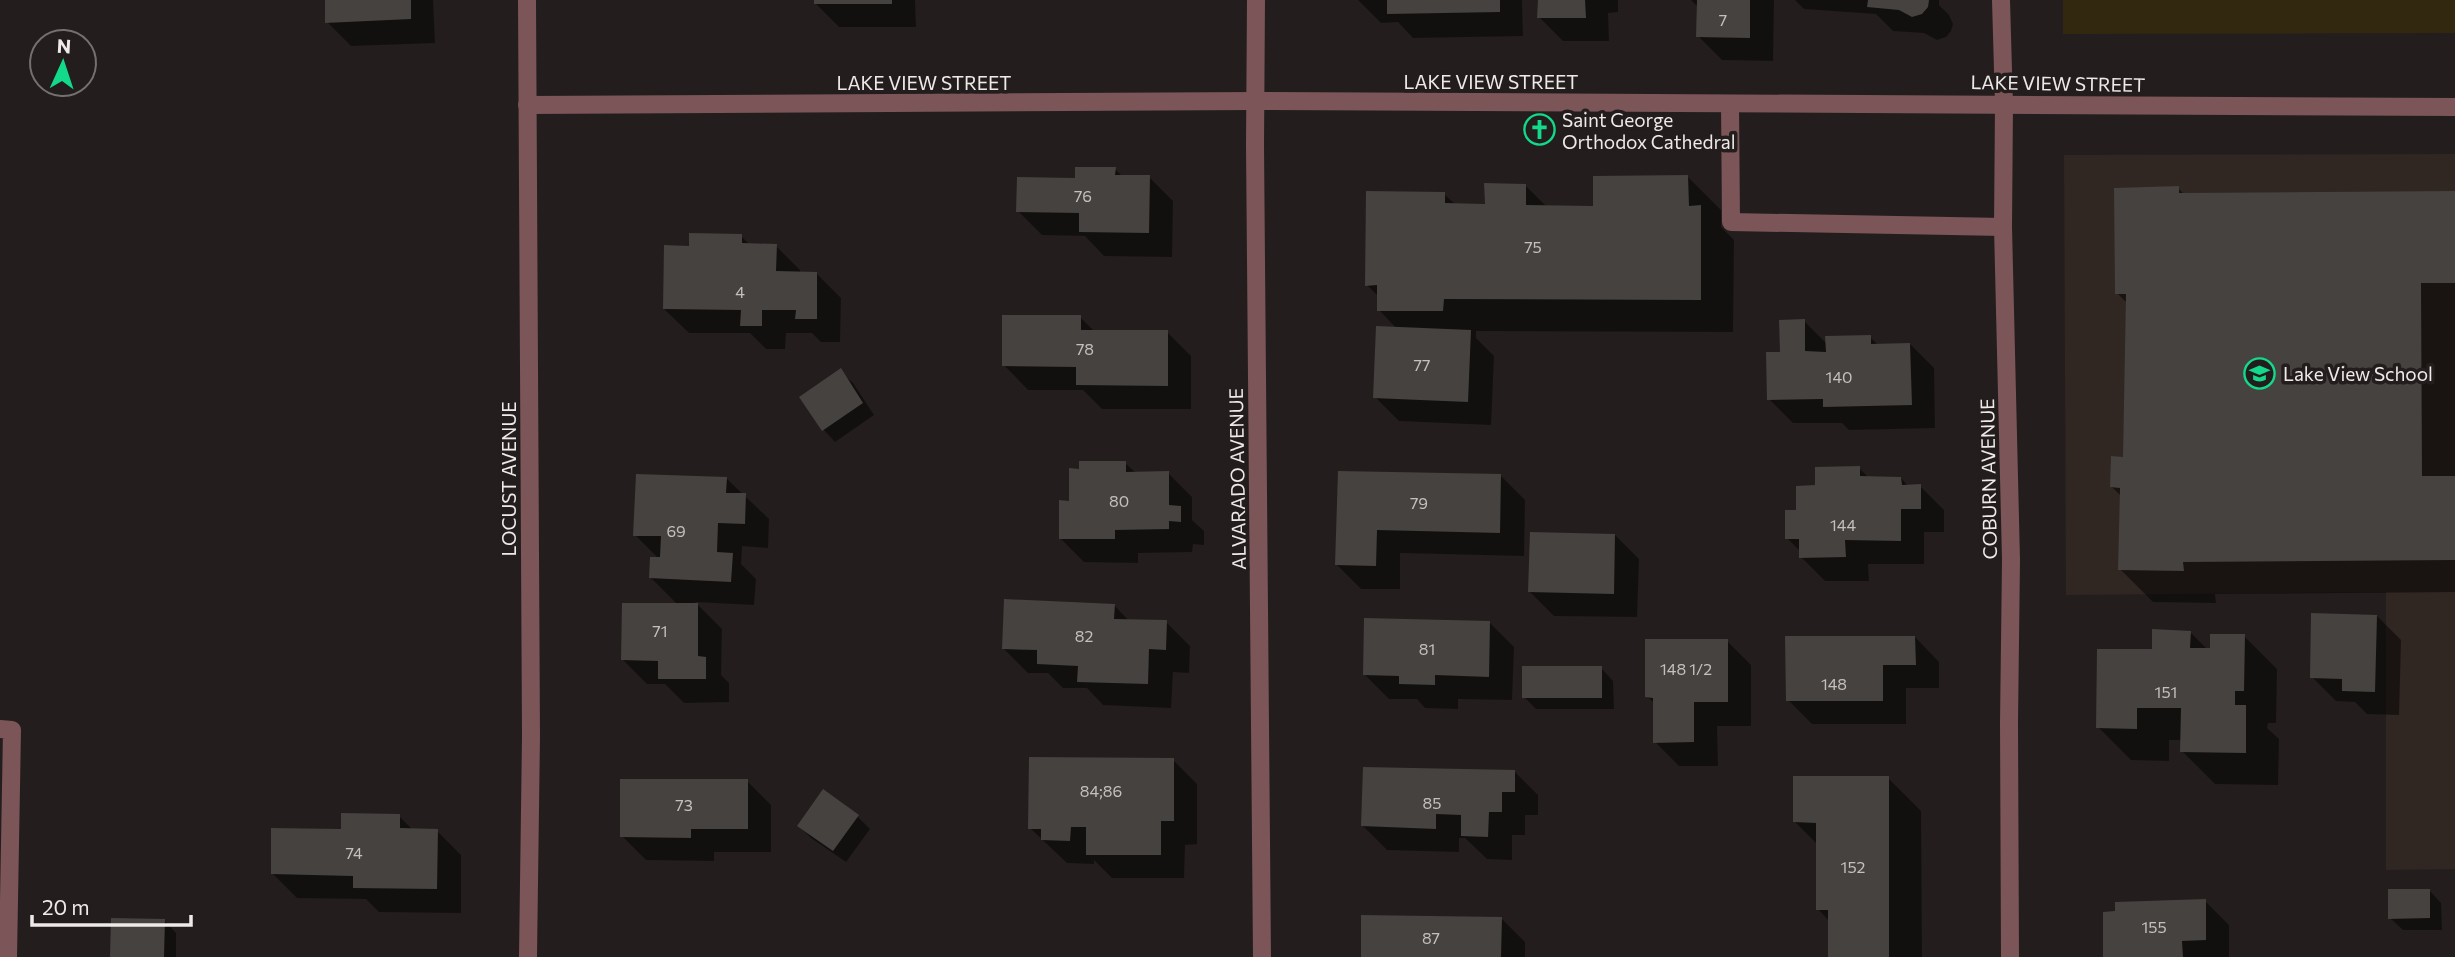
<svg xmlns="http://www.w3.org/2000/svg" width="2455" height="957" viewBox="0 0 2455 957" font-family="Commissioner,sans-serif">
  <style>
    .built { fill: #302622 }
    .green { fill: #32280f }
    .shadow { fill: #0007 }
    .building { fill: #45423f }
    .lines { fill: none; stroke-linecap: round; stroke-linejoin: round }
    .minor { stroke: #7b5557; stroke-width: 18 }
    .labels { text-anchor: middle; dominant-baseline: central; stroke-width: 7; stroke-linejoin: round; paint-order: stroke }
    .number-label { font-size: 16px; fill: #c3c0be }
    .street-label { font-size: 19px; fill: #edeae9; stroke: #231e1d }
    .poi-label { font-size: 19px; fill: #edeae9; stroke: #231e1d; text-anchor: start }
  </style>
  <rect width="100%" height="100%" fill="#231e1d"/>
  <polygon class="built" points="2455,154 2455,869 2386,870 2386,592 2066,595 2064,155"/>
  <polygon class="green" points="2063,0 2455,0 2455,33 2063,34"/>
  <g class="shadow">
    <polygon points="326,0 433,0 435,43 351,46 327,22"/>
    <polygon points="815,0 915,0 916,27 839,27 815,3"/>
    <polygon points="1358,0 1522,0 1523,36 1413,38 1398,22 1381,23"/>
    <polygon points="1539,0 1618,0 1618,12 1608,13 1609,41 1563,41 1539,17"/>
    <polygon points="1691,0 1774,0 1773,61 1722,60 1698,36 1699,8"/>
    <polygon points="1795,0 1939,0 1939,5 1949,15 1953,24 1951,31 1946,37 1937,40 1924,33 1893,31 1876,14 1804,9"/>
    <polygon points="1115,169 1123,177 1149,177 1173,201 1172,257 1104,256 1085,236 1042,235 1018,211 1077,180"/>
    <polygon points="1688,177 1721,210 1721,227 1734,240 1733,332 1476,331 1476,338 1494,356 1491,425 1399,421 1375,397 1397,329 1379,310 1379,297 1367,285 1444,194 1456,205 1486,205 1525,185 1547,207 1595,208"/>
    <polygon points="2178,188 2185,195 2455,193 2455,592 2215,594 2216,603 2153,602 2120,569 2121,496 2112,487 2125,459 2128,304 2117,293"/>
    <polygon points="741,236 750,245 776,246 800,270 800,273 817,274 841,298 840,342 821,342 812,333 786,333 785,349 766,349 750,333 689,333 664,309 690,247"/>
    <polygon points="1080,317 1095,332 1167,332 1191,356 1191,409 1102,409 1083,390 1028,390 1004,365"/>
    <polygon points="1804,321 1827,344 1870,337 1879,346 1910,344 1934,368 1935,428 1849,430 1842,423 1793,423 1769,399 1781,354"/>
    <polygon points="840,371 853,383 874,415 835,442 823,429"/>
    <polygon points="1125,463 1136,473 1168,473 1192,497 1192,520 1204,531 1204,545 1193,544 1192,552 1138,553 1138,563 1084,562 1060,538 1071,502"/>
    <polygon points="1859,468 1869,478 1901,478 1908,486 1920,486 1944,510 1944,532 1924,532 1924,564 1868,564 1869,581 1825,581 1801,557 1801,552 1787,538 1798,512 1817,487"/>
    <polygon points="1339,473 1501,476 1525,500 1524,556 1400,553 1400,589 1361,589 1337,565"/>
    <polygon points="727,479 769,519 768,548 742,546 741,564 756,579 754,605 695,602 722,629 721,675 729,683 729,702 684,703 665,684 647,684 623,660 678,605 651,578 659,559 635,535"/>
    <polygon points="1615,535 1639,559 1637,617 1554,616 1530,592"/>
    <polygon points="1114,605 1130,622 1166,622 1190,646 1189,673 1173,672 1171,708 1103,705 1087,688 1063,688 1048,673 1028,673 1004,649"/>
    <polygon points="2377,616 2401,640 2399,715 2367,714 2355,702 2336,701 2312,677"/>
    <polygon points="1490,623 1514,647 1512,700 1458,699 1458,709 1425,708 1417,699 1389,699 1365,675"/>
    <polygon points="2190,632 2208,650 2244,636 2277,669 2276,723 2268,723 2267,728 2279,739 2278,785 2215,784 2182,751 2182,740 2169,740 2169,761 2131,760 2098,727 2154,651"/>
    <polygon points="1915,637 1939,662 1939,688 1906,688 1906,724 1812,724 1788,700"/>
    <polygon points="1727,641 1751,665 1751,726 1717,726 1718,766 1679,766 1655,742 1655,704 1647,696"/>
    <polygon points="1601,668 1613,681 1614,709 1536,709 1524,697"/>
    <polygon points="1173,760 1197,784 1197,844 1185,845 1184,878 1112,878 1094,860 1094,864 1067,863 1030,828"/>
    <polygon points="1514,771 1538,795 1538,815 1525,815 1525,835 1512,835 1512,860 1487,859 1465,838 1459,838 1459,852 1387,850 1363,826"/>
    <polygon points="1888,778 1921,811 1922,957 1830,957 1829,921 1818,909 1818,845 1795,822"/>
    <polygon points="747,781 771,805 771,852 714,852 714,861 646,860 622,836"/>
    <polygon points="399,816 413,830 437,831 461,855 461,913 379,912 366,899 297,898 273,874 342,831"/>
    <polygon points="858,817 870,829 846,862 811,838 799,826"/>
    <polygon points="2429,890 2441,903 2442,930 2403,930 2390,918"/>
    <polygon points="2205,901 2229,925 2229,957 2105,957"/>
    <polygon points="1501,918 1525,942 1525,957 1362,957"/>
    <polygon points="164,920 176,933 176,957 111,957"/>
  </g>
  <g class="building">
    <polygon points="325,0 411,0 411,19 325,23"/>
    <rect x="814" y="0" width="78" height="4"/>
    <polygon points="1387,0 1500,0 1500,12 1387,14"/>
    <polygon points="1538,0 1585,0 1586,18 1537,18"/>
    <polygon points="1697,0 1750,0 1750,38 1696,37"/>
    <polygon points="1868,0 1929,0 1928,7 1922,14 1912,17 1899,10 1867,7"/>
    <polygon points="1075,167 1116,167 1115,175 1150,175 1149,233 1079,232 1079,213 1016,212 1017,177 1075,178"/>
    <polygon points="1688,175 1689,206 1701,205 1701,300 1444,299 1443,311 1377,311 1377,285 1365,286 1366,191 1445,192 1445,203 1485,204 1484,183 1526,184 1526,205 1593,206 1593,176"/>
    <polygon points="2179,186 2179,193 2455,191 2455,283 2421,283 2422,476 2455,476 2455,560 2183,562 2184,571 2118,570 2120,488 2110,487 2111,456 2123,457 2126,294 2115,294 2114,188"/>
    <polygon points="689,233 742,234 742,243 777,244 776,271 817,272 817,319 795,319 796,310 762,310 762,326 740,326 741,310 663,309 664,245 689,246"/>
    <polygon points="1002,315 1081,315 1081,330 1168,330 1168,386 1076,385 1076,367 1002,366"/>
    <polygon points="1805,319 1805,351 1826,352 1825,336 1871,335 1871,344 1910,343 1912,405 1823,407 1823,399 1767,400 1766,352 1780,352 1779,320"/>
    <polygon points="1376,326 1471,330 1468,402 1373,398"/>
    <polygon points="841,368 863,403 822,431 799,397"/>
    <polygon points="1079,461 1126,461 1126,472 1169,471 1169,505 1181,506 1181,522 1169,521 1169,529 1115,530 1115,539 1059,539 1059,500 1069,501 1069,468 1079,469"/>
    <polygon points="1860,466 1860,476 1901,477 1902,485 1921,484 1921,509 1901,509 1901,541 1845,540 1846,557 1799,558 1799,539 1785,539 1785,510 1796,510 1796,486 1815,485 1815,467"/>
    <polygon points="1338,471 1501,474 1500,533 1377,530 1376,566 1335,565"/>
    <polygon points="636,474 727,477 726,493 746,493 745,524 718,523 717,552 733,553 731,582 649,578 650,557 660,557 661,536 633,536"/>
    <polygon points="1530,532 1615,534 1614,594 1528,592"/>
    <polygon points="1004,599 1115,604 1114,619 1167,620 1166,650 1149,649 1148,684 1077,682 1078,666 1037,664 1037,650 1002,649"/>
    <polygon points="622,603 698,603 698,656 706,657 706,679 658,679 658,661 621,660"/>
    <polygon points="2311,613 2377,615 2375,692 2342,691 2342,679 2310,678"/>
    <polygon points="1364,618 1490,621 1489,677 1435,675 1435,685 1399,684 1399,676 1363,675"/>
    <polygon points="2152,629 2191,631 2190,648 2210,648 2210,634 2245,634 2244,691 2235,691 2235,705 2246,705 2246,753 2180,752 2181,708 2137,708 2137,729 2096,728 2097,649 2152,649"/>
    <polygon points="1785,636 1915,636 1916,665 1883,665 1883,701 1786,701"/>
    <polygon points="1645,639 1728,639 1728,702 1694,702 1694,742 1653,743 1653,698 1645,697"/>
    <rect x="1522" y="666" width="80" height="32"/>
    <polygon points="1029,757 1174,758 1174,821 1161,821 1161,855 1086,855 1086,827 1071,827 1070,841 1041,840 1041,829 1028,829"/>
    <polygon points="1363,767 1515,770 1515,792 1502,792 1502,812 1489,812 1488,837 1461,836 1461,815 1436,814 1436,829 1361,826"/>
    <polygon points="1793,776 1889,776 1889,957 1828,957 1828,910 1816,910 1816,823 1793,822"/>
    <polygon points="620,779 748,779 748,829 691,829 691,838 620,837"/>
    <polygon points="823,789 859,815 833,851 797,826"/>
    <polygon points="341,813 400,814 400,828 438,829 437,889 353,888 353,876 271,874 271,828 341,829"/>
    <polygon points="2388,889 2430,889 2430,918 2388,919"/>
    <polygon points="2206,899 2206,940 2182,941 2183,957 2103,957 2103,912 2115,911 2115,902"/>
    <polygon points="1361,915 1502,917 1501,957 1361,957"/>
    <polygon points="111,918 165,919 164,957 110,957"/>
  </g>
  <g class="lines">
    <g class="minor">
      <polyline points="527,0 531,736 528,957"/>
      <polyline points="1256,0 1255,145 1262,957"/>
      <polyline points="2001,0 2004,105 2003,227 2011,560 2009,723 2010,957"/>
      <polyline points="1730,104 1731,222 2003,227"/>
      <polyline points="527,105 1255,101 2455,107"/>
      <polyline points="0,729 12,730 8,957"/>
    </g>
  </g>
  <defs>
    <symbol id="church-ring" viewBox="-11 -11 22 22"><circle r="9.5" fill="#231e1d" stroke="#13d98a" stroke-width="1.5"/><path d="M-1.2-6h2.4v3.5h3.3v2.4h-3.3V6h-2.4V-.1h-3.3v-2.4h3.3Z" fill="#13d98a"/></symbol>
    <symbol id="school-ring" viewBox="-11 -11 22 22"><circle r="9.5" fill="#231e1d" stroke="#13d98a" stroke-width="1.5"/><path d="M0-5L7-2L0 1L-7-2ZM-4 1L0 2.5L4 1V4Q0 6-4 4Z" fill="#13d98a"/></symbol>
  </defs>
  <g fill-rule="evenodd">
    <use href="#church-ring" x="1522" y="112" width="35" height="35"/>
    <use href="#school-ring" x="2242" y="356" width="35" height="35"/>
  </g>
  <g class="labels">
    <g class="number-label">
      <text x="1723" y="19">7</text>
      <text x="1083" y="195">76</text>
      <text x="1533" y="246">75</text>
      <text x="740" y="291">4</text>
      <text x="1085" y="348">78</text>
      <text x="1422" y="364">77</text>
      <text x="1839" y="376">140</text>
      <text x="1119" y="500">80</text>
      <text x="1419" y="502">79</text>
      <text x="1843" y="524">144</text>
      <text x="676" y="530">69</text>
      <text x="660" y="630">71</text>
      <text x="1084" y="635">82</text>
      <text x="1427" y="648">81</text>
      <text x="1686" y="668">148 1/2</text>
      <text x="1834" y="683">148</text>
      <text x="2166" y="691">151</text>
      <text x="1101" y="790">84;86</text>
      <text x="1432" y="802">85</text>
      <text x="684" y="804">73</text>
      <text x="354" y="852">74</text>
      <text x="1853" y="866">152</text>
      <text x="2154" y="926">155</text>
      <text x="1431" y="937">87</text>
    </g>
    <g class="street-label">
      <text x="1491" y="81">LAKE VIEW STREET</text>
      <text x="924" y="82">LAKE VIEW STREET</text>
      <text transform="translate(2058 83) rotate(1)">LAKE VIEW STREET</text>
      <text transform="translate(508 479) rotate(-90)">LOCUST AVENUE</text>
      <text transform="translate(1237 479) rotate(-91)">ALVARADO AVENUE</text>
      <text transform="translate(1988 479) rotate(-91)">COBURN AVENUE</text>
    </g>
    <g class="poi-label">
      <text x="1562" y="119">Saint George<tspan x="1562" dy="22">Orthodox Cathedral</tspan></text>
      <text x="2283" y="373">Lake View School</text>
    </g>
  </g>
  <g transform="translate(63 63) rotate(3)"><circle r="33" fill="#231e1d" stroke="#74706f" stroke-width="2"/>
  <path d="M0-5L12 26L0 18L-12 26Z" fill="#13d98a"/>
  <text y="-10" font-size="19" font-weight="bold" text-anchor="middle" fill="#edeae9">N</text>
  </g>
  <path d="M32 915v10h159v-10" fill="none" stroke="#edeae9" stroke-width="3.5"/>
  <text x="42" y="915" font-size="21" fill="#edeae9" stroke="#231e1d" stroke-width="5" paint-order="stroke">20 m</text>
</svg>
